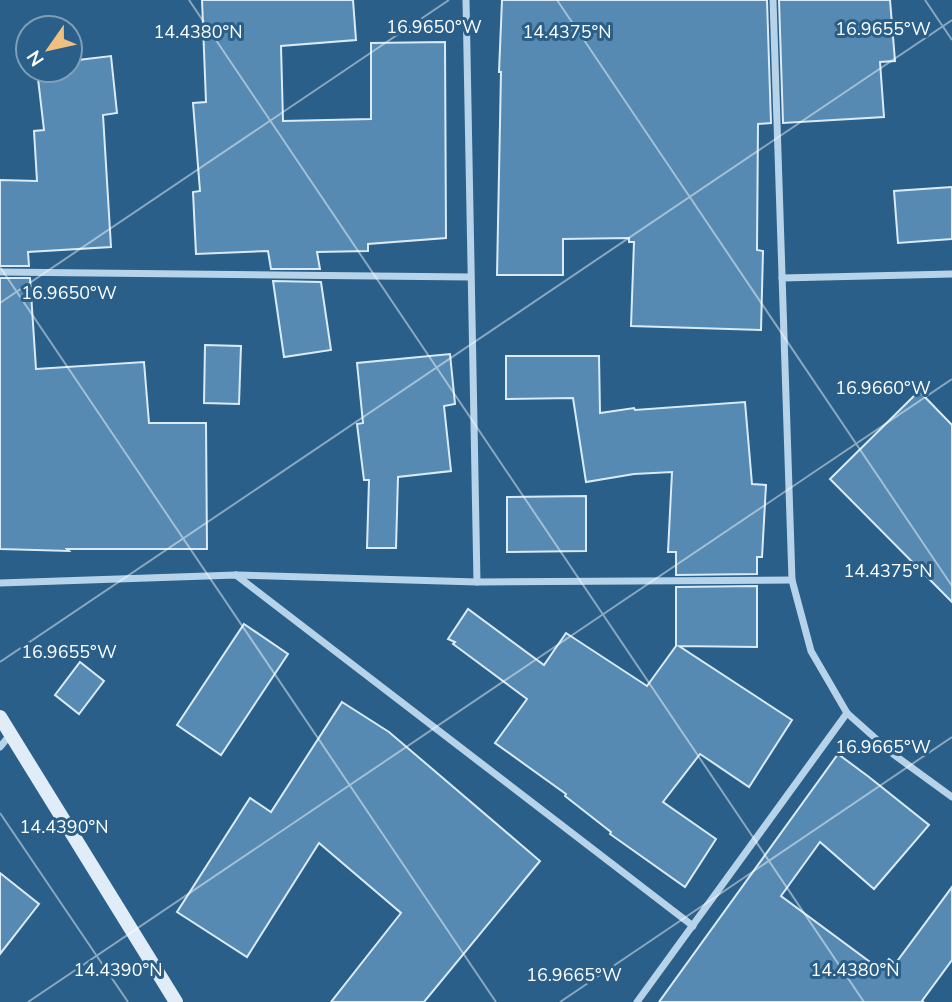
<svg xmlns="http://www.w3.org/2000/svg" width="952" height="1002" viewBox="0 0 952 1002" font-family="'Nunito Sans',sans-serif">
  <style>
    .building { fill: #568ab2; stroke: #daebf7; stroke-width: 2 }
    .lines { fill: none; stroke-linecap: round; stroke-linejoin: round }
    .street { stroke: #b7d3e9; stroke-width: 7 }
    .secondary { stroke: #e0edf8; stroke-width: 14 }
    .ticks { fill: none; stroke: #fff; stroke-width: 2; stroke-opacity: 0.45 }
    .ticks-label { font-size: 18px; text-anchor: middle; fill: #fff; stroke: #295f89; stroke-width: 6; stroke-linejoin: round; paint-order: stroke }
  </style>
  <rect width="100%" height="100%" fill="#295f89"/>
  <g class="building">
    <polygon points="202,0 353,0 356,40 281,46 283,121 371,119 371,43 445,42 446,238 368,244 368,251 317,252 320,269 271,269 268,251 196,254 193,192 200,191 193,103 206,102"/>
    <polygon points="502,0 767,0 771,123 758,124 757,250 763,251 761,330 631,326 634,242 629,242 629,238 563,239 563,275 497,275 501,72 499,72"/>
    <polygon points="779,0 890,0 895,61 880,62 884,117 783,123"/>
    <polygon points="111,56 117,113 103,115 111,247 28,252 29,266 0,266 0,180 37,181 34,131 44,130 37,70 70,70 70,61"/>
    <polygon points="952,187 952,239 898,243 894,191"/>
    <polygon points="0,278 30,278 36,369 144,362 149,423 206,423 207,549 67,549 69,551 0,549"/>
    <polygon points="273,281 321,282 331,350 284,357"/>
    <polygon points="205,345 241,346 239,404 204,403"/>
    <polygon points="450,354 455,404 444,406 451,471 398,477 396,548 367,548 369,480 364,480 357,424 363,423 357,363"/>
    <polygon points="506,356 599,356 600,413 634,408 635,410 745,402 752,484 766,485 762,557 757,557 757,574 676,575 676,552 668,552 672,472 634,474 586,482 573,398 506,399"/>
    <polygon points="919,391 952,425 952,602 830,479"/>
    <polygon points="586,496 586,551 507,552 507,497"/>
    <polygon points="757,586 757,647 679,646 792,720 749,787 700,754 663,802 716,839 685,887 610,834 611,832 565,796 566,794 495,743 527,699 453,644 455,642 448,639 468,609 544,665 566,633 647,686 676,646 676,587"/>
    <polygon points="244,624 288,654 221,755 177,725"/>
    <polygon points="80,662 104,681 79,714 55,695"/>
    <polygon points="342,702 389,732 540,861 424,1002 331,1002 401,913 319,843 247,957 177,912 250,798 271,812"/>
    <polygon points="838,754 869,777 929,825 874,889 820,842 781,896 881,970 889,959 895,964 952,887 952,960 922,1001 924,1002 659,1002"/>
    <polygon points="0,873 39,904 0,954"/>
  </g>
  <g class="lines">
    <g class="street">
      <polyline points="466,0 477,582"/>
      <polyline points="773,0 792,580 811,651 847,713 893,754 952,797"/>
      <polyline points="0,272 470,277"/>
      <polyline points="782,278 952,274"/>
      <polyline points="236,575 693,926"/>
      <polyline points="0,583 236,575 477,582 792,580"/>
      <polyline points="0,747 10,735"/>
      <polyline points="637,1002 847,713"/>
    </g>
    <polyline class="secondary" points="0,717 176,1002"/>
  </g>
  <path class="ticks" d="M189,0L864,1002M557,0L952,586M925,0L952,40M0,267L496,1002M0,303L449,0M0,662L952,20M0,813L128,1002M28,1002L952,379M560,1002L952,737"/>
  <g class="ticks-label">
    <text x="434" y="33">16.9650°W</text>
    <text x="883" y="35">16.9655°W</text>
    <text x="198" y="38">14.4380°N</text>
    <text x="567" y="38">14.4375°N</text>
    <text x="69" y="299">16.9650°W</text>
    <text x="883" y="394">16.9660°W</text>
    <text x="888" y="577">14.4375°N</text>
    <text x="69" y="658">16.9655°W</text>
    <text x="883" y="753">16.9665°W</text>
    <text x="64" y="833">14.4390°N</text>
    <text x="118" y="976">14.4390°N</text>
    <text x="855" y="976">14.4380°N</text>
    <text x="574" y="981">16.9665°W</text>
  </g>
  <g transform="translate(49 49) rotate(236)"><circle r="33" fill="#295f89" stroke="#7f9fb8" stroke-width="2"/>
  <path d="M0-5L12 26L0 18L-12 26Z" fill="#efc07e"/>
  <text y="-10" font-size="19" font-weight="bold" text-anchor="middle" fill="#ffffff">N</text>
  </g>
</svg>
